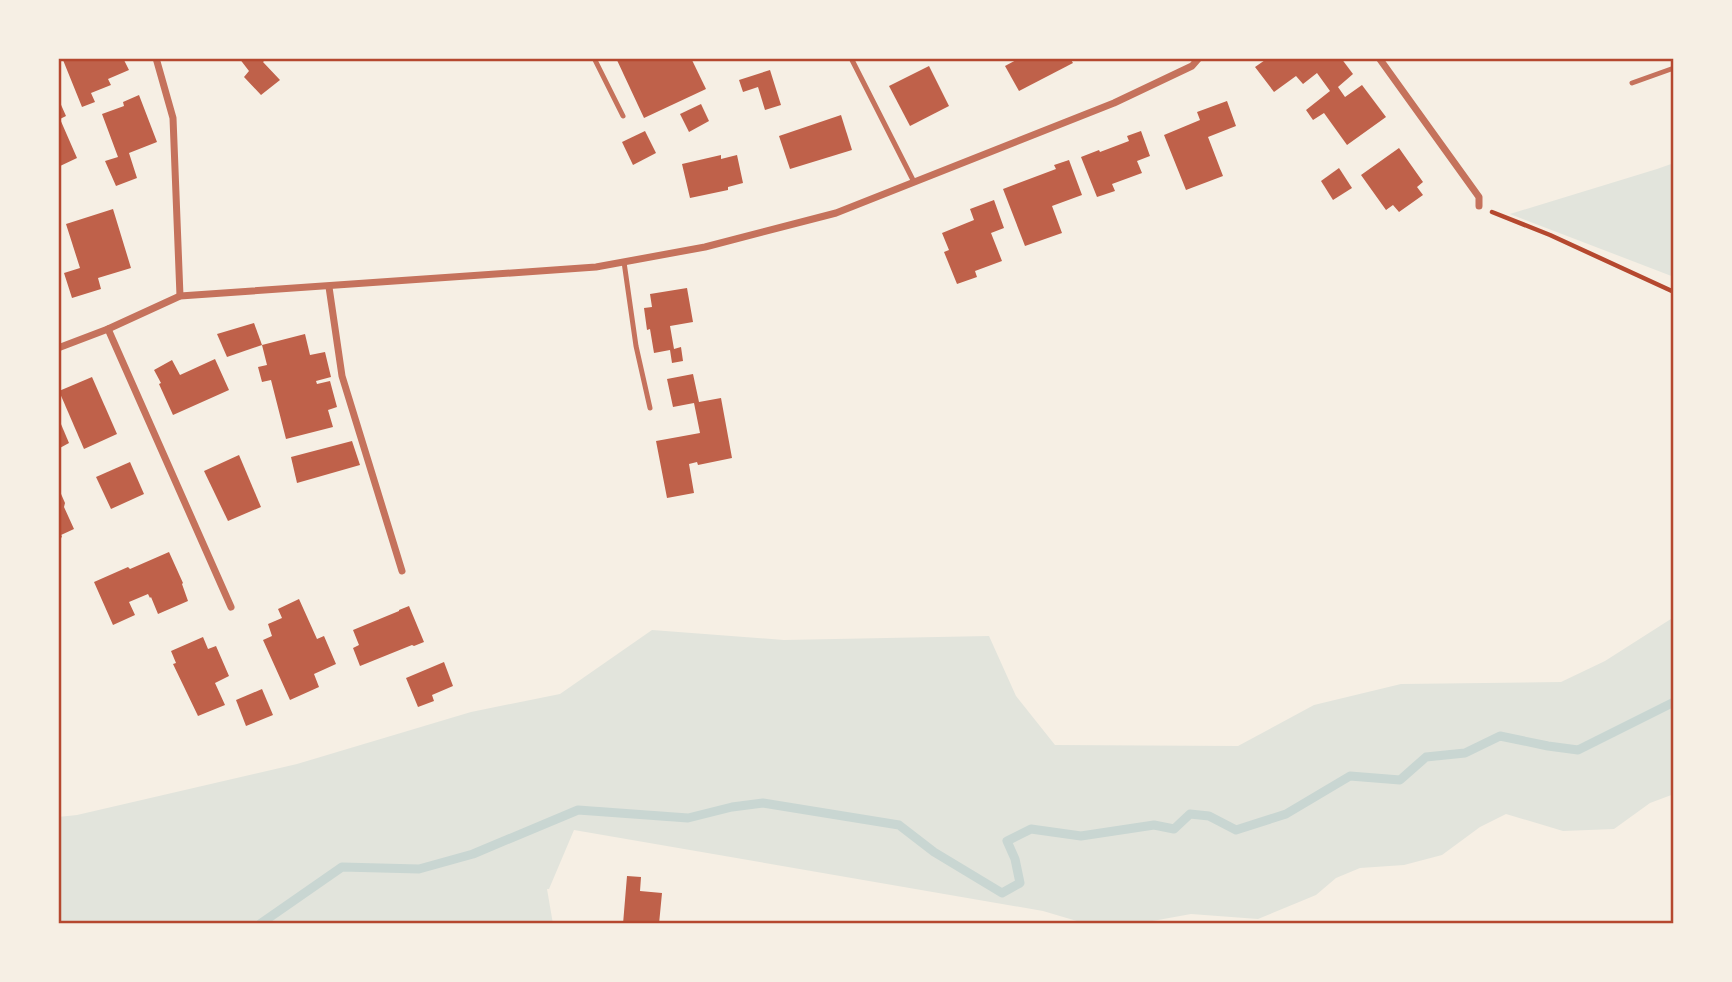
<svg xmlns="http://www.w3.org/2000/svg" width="1732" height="982" viewBox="0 0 1732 982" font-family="'DejaVu Sans',sans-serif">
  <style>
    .green { fill: #e2e4dc }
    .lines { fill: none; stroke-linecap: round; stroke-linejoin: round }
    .stream { stroke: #c9d6d2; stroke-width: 9 }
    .building { fill: #bf614a }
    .path { stroke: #b5482f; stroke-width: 4.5 }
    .service { stroke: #c5725c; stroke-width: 5 }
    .minor { stroke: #c5725c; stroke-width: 7 }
    .neatline { fill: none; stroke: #b5482f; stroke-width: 2.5 }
  </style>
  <rect width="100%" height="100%" fill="#f6efe4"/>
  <g class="green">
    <polygon points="1674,163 1674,277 1510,214 1657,169"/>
    <polygon points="1674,617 1674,794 1650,803 1614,829 1563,831 1506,814 1480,827 1442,855 1404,865 1360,868 1336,878 1316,895 1258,919 1191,914 1136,924 1087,924 1043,911 574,830 549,889 547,889 553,924 58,924 58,817 77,815 297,764 471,712 560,694 652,630 784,640 989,636 1016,696 1055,745 1238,746 1314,705 1401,684 1561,682 1605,661"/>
  </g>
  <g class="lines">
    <polyline class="stream" points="260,924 342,867 419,869 473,854 578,810 688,818 732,807 763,803 899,825 934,852 1002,893 1020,883 1015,859 1007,841 1031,829 1081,836 1154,825 1174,829 1190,814 1209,816 1236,830 1286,814 1350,776 1400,780 1426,757 1465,753 1500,736 1548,746 1578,750 1674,702"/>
  </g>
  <g class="building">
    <polygon points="67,58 123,58 129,70 108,79 111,85 91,93 95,102 82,107 63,60"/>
    <polygon points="239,58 267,58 263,62 280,80 261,95 244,77 249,71"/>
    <polygon points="616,58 691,58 706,89 644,118"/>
    <polygon points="1020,58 1070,58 1073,63 1019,91 1005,66"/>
    <polygon points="1268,58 1341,58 1353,74 1338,87 1345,97 1362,85 1386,117 1347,145 1324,113 1313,120 1306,110 1330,91 1317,73 1303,84 1296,76 1274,92 1255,67"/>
    <polygon points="929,66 949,106 910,126 889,86"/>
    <polygon points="770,70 781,105 765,110 758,87 743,92 739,80"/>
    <polygon points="139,95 157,142 129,153 137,178 116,186 105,161 118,157 102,114 124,106 123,102"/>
    <polygon points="58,98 66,116 60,119 77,158 58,167"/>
    <polygon points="1227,101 1236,126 1208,137 1223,176 1186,190 1164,135 1200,120 1197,112"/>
    <polygon points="701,104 709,121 689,132 680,114"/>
    <polygon points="841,115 852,150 790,169 779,136"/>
    <polygon points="645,131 656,153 633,165 622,142"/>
    <polygon points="1141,131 1150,156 1137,161 1142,173 1112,184 1115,191 1097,197 1081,157 1099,150 1100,152 1129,141 1127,136"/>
    <polygon points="1399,148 1423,182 1417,187 1423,195 1399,212 1393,205 1386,210 1361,175"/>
    <polygon points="721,155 721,159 737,155 743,183 728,187 728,190 690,198 682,164"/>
    <polygon points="1069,160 1082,195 1052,206 1062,233 1025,246 1003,189 1056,169 1054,165"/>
    <polygon points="1339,168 1352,188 1333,200 1321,181"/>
    <polygon points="994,200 1004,228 991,233 1002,261 975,271 977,277 957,284 944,252 949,250 942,233 974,220 970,209"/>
    <polygon points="113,209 131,268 98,278 101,289 72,298 64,273 80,268 66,224"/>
    <polygon points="687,288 693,322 670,326 674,349 681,347 683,361 672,363 670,350 654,353 650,329 647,330 644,308 652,307 650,294"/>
    <polygon points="254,323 262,345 227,357 217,334"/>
    <polygon points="305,334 310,355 325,352 331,377 316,381 317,384 330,381 337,407 328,410 333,427 286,439 271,380 262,382 258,367 267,365 262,345"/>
    <polygon points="215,359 229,390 173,415 159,384 161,383 154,370 172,360 180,375"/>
    <polygon points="693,374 699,402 721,398 732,458 698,465 697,462 689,464 694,493 667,498 656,441 700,433 694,403 673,407 667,379"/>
    <polygon points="92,377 117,434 84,449 59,391"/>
    <polygon points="58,417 69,443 58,449"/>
    <polygon points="352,441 360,465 297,483 291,457"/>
    <polygon points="239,455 261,507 228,521 204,471"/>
    <polygon points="130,462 144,494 111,509 96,477"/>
    <polygon points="58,487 65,503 64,507 74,529 61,535 62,536 58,546"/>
    <polygon points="169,552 183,583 182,584 188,601 158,614 151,597 150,598 148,594 129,602 135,615 113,625 94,582 128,567 130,569"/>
    <polygon points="299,599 317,639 324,636 336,664 314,674 319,687 290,700 263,640 272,636 268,624 282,618 278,609"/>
    <polygon points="409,606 424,642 414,646 412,645 360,666 353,648 359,645 353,630 399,611 399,610"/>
    <polygon points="203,637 208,649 216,646 229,676 215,683 225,705 198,716 173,664 176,663 171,651"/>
    <polygon points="444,662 453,686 432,695 434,701 418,707 406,678"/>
    <polygon points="262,689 273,715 246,726 236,700"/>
    <polygon points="627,876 641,877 640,891 662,893 659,924 623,924"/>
  </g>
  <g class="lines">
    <polyline class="path" points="1492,212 1550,235 1674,292"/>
    <g class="service">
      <polyline points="594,58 623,116"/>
      <polyline points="851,58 914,182"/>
      <polyline points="1632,83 1674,68"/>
      <polyline points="624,262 636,346 650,408"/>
    </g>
    <g class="minor">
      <polyline points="156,58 173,118 180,296"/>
      <polyline points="1379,58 1479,197 1479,206"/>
      <polyline points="329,287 342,376 402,571"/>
      <polyline points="108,329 231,607"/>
      <polyline points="58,348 108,329 180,296 596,267 705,247 836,213 1114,103 1192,66 1199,58"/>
    </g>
  </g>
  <rect width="1732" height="982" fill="none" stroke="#f6efe4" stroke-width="119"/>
  <rect x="60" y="60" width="1612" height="862" class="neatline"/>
</svg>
